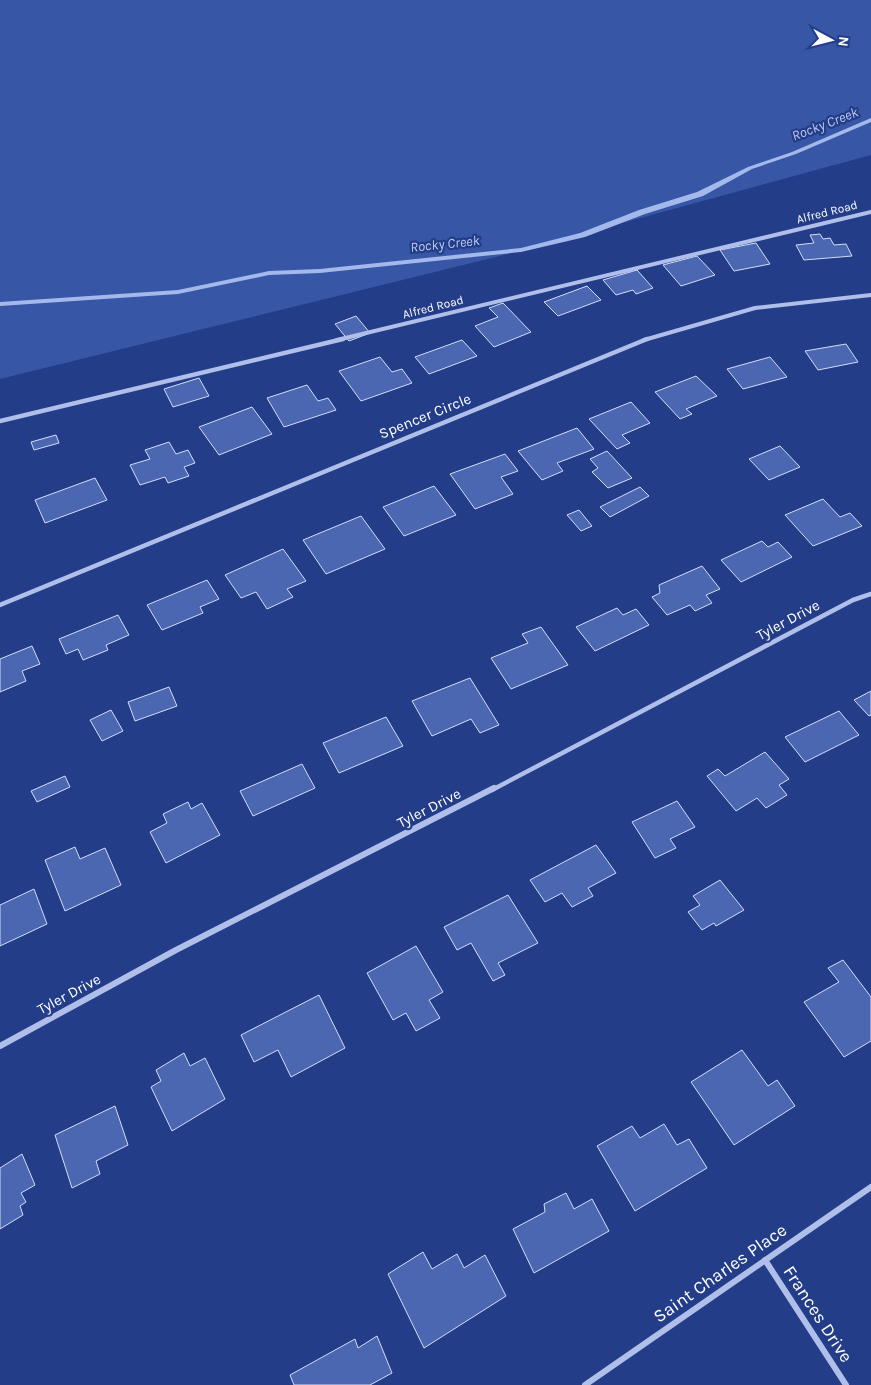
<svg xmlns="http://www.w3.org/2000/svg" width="871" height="1385" viewBox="0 0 871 1385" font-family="Karla,sans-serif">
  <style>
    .green { fill: #3756a6 }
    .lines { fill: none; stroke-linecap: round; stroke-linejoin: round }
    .stream { fill: #a3b8eb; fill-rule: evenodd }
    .building { fill: #4b67b1; stroke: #d3ddf8 }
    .minor-far2 { stroke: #afbfea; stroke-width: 4 }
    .minor-far1 { stroke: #afbfea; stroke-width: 4.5 }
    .minor { stroke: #afbfea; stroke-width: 6 }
    .labels { text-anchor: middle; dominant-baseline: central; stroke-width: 4.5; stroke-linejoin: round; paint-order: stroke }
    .far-street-label { font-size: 12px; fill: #fff; stroke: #233d89 }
    .far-water-label { font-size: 14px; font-style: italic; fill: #bbcaf1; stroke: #233d89 }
    .street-label { font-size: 15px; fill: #fff; stroke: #233d89 }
    .near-street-label { font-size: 18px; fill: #fff; stroke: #233d89 }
  </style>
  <rect width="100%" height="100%" fill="#233d89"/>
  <polygon class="green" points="0,0 871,0 871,155 512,253 0,379"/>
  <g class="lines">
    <polygon class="stream" points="871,118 871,122 796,154 752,169 703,196 645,214 585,237 521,252 320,273 269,275 178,294 0,306 0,302 178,290 269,271 320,269 521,248 580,233 639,210 697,192 748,167 792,152"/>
  </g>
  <g class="building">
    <polygon points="820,234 823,239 830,238 834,245 846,244 852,256 804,260 796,245 814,243 810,235"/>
    <polygon points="756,243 770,264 734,271 720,250"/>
    <polygon points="697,256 715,275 681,286 663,265"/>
    <polygon points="637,270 653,288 636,294 633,290 616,295 603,280"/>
    <polygon points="587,286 601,300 558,316 544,302"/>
    <polygon points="503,303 531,332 494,347 475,326 498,317 489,308"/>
    <polygon points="356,316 370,333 349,341 335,324"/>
    <polygon points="462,340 477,356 429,374 415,357"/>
    <polygon points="846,344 858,362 818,370 805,351"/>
    <polygon points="380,357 392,372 402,369 412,383 361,401 339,371"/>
    <polygon points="770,357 787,377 743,389 727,369"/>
    <polygon points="696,376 717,396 686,409 692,414 680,419 655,392"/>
    <polygon points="199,378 209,396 173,407 164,389"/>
    <polygon points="307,385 318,401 328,398 336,410 284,427 267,398"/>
    <polygon points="631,402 650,423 622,435 630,443 617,449 589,419"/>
    <polygon points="252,407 272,434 219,455 199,427"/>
    <polygon points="577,428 594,449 557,463 563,471 542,480 518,451"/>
    <polygon points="56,435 59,443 34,450 31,442"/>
    <polygon points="169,442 176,454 188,450 195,463 184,467 189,476 168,483 165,477 140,485 130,465 150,459 145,450"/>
    <polygon points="780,446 800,467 769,480 749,459"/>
    <polygon points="607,451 632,478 608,488 592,472 598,468 590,459"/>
    <polygon points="505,454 518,471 501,477 513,494 475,509 450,474"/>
    <polygon points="95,478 107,500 45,523 35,500"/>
    <polygon points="434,486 456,515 404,536 383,507"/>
    <polygon points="640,487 649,496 610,517 600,507"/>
    <polygon points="823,499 840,517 850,513 862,526 813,546 785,515"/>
    <polygon points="579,510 592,526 581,531 567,515"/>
    <polygon points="361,516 385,549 326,574 303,540"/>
    <polygon points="762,541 768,547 778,542 792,557 741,582 721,560"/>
    <polygon points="283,549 306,581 287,589 293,597 267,609 256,592 241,598 225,575"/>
    <polygon points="702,566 720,589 706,595 712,603 695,611 690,605 667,615 652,597 660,593 659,585"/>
    <polygon points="207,580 219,599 200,607 203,613 162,630 147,605"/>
    <polygon points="617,608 623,615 636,609 649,625 595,651 576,627"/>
    <polygon points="118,615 129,635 106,645 108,650 83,660 78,649 66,654 59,639"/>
    <polygon points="541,627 568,665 511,689 491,658 528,643 522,634"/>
    <polygon points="32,646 40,664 22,671 26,681 0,692 0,659"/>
    <polygon points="470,678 499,725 480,733 471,719 432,736 412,701"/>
    <polygon points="169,687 177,706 135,721 128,702"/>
    <polygon points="871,691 871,715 869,716 854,700"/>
    <polygon points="111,710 123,731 102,741 90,720"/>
    <polygon points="839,711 859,735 805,762 785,737"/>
    <polygon points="386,717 403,746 339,773 323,743"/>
    <polygon points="765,752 789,779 779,785 787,795 766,808 757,798 736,811 707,776 718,769 725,776"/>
    <polygon points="302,764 315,788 253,816 240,791"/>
    <polygon points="65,776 70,787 37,802 31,791"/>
    <polygon points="677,801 695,827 670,839 676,848 655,858 632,822"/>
    <polygon points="188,802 191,809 202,803 220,835 166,863 150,832 167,823 163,814"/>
    <polygon points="596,845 616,873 588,888 593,896 572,907 562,893 545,902 530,880"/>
    <polygon points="75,847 80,859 105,848 121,885 65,911 45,860"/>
    <polygon points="720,880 744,910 716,926 714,923 702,930 688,912 700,905 693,896"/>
    <polygon points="34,889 47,924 0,946 0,905"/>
    <polygon points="508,895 538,943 498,963 505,975 493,981 471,943 457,950 444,927"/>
    <polygon points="416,946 443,992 429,1000 440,1018 416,1031 406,1013 393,1020 367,973"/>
    <polygon points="843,960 871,997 871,1041 844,1057 804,1002 839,982 828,968"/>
    <polygon points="319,995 345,1048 291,1077 278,1050 254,1062 241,1035"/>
    <polygon points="742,1050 768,1086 777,1080 795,1106 734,1145 691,1082"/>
    <polygon points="184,1053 190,1066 205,1058 225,1099 172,1131 151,1087 161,1081 156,1070"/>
    <polygon points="115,1106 128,1145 96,1161 100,1174 72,1188 55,1135"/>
    <polygon points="664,1124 677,1145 689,1139 707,1168 635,1211 597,1146 632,1126 640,1138"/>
    <polygon points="22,1154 35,1185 21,1193 26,1202 20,1206 23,1215 0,1229 0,1168"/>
    <polygon points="566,1193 574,1209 592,1199 609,1231 534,1273 513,1229 545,1212 544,1204"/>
    <polygon points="423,1252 432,1269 457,1254 464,1268 485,1255 506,1296 424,1348 388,1274"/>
    <polygon points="377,1336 392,1373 370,1385 294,1385 290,1375 355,1339 358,1348"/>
  </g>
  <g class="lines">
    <g class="minor-far2">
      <polyline points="337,340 871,212"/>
      <polyline points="644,340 755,308 871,295"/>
    </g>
    <g class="minor-far1">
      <polyline points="0,421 343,339"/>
      <polyline points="0,605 647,339"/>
      <polyline points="492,790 853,600 871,594"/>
    </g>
    <g class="minor">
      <polyline points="0,1046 176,950 494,788"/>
      <polyline points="765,1260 846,1385"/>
      <polyline points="585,1385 871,1187"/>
    </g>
  </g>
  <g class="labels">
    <g class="far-street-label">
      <text transform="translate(827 212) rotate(-14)">Alfred Road</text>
      <text transform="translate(433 307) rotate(-14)">Alfred Road</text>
    </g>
    <g class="far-water-label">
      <text transform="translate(825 124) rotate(-21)">Rocky Creek</text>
      <text transform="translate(445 244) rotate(-6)">Rocky Creek</text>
    </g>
    <g class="street-label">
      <text transform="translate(425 416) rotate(-22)">Spencer Circle</text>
      <text transform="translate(788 620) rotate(-28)">Tyler Drive</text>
      <text transform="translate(429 808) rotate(-27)">Tyler Drive</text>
      <text transform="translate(69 994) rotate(-28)">Tyler Drive</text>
    </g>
    <g class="near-street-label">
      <text transform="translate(720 1273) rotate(-35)">Saint Charles Place</text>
      <text transform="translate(818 1314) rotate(57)">Frances Drive</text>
    </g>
  </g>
  <g transform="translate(831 40) rotate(97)" stroke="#233d89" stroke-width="4" paint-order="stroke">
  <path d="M0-4L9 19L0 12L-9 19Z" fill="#ffffff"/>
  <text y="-8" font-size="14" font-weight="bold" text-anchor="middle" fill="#ffffff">N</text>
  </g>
</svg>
